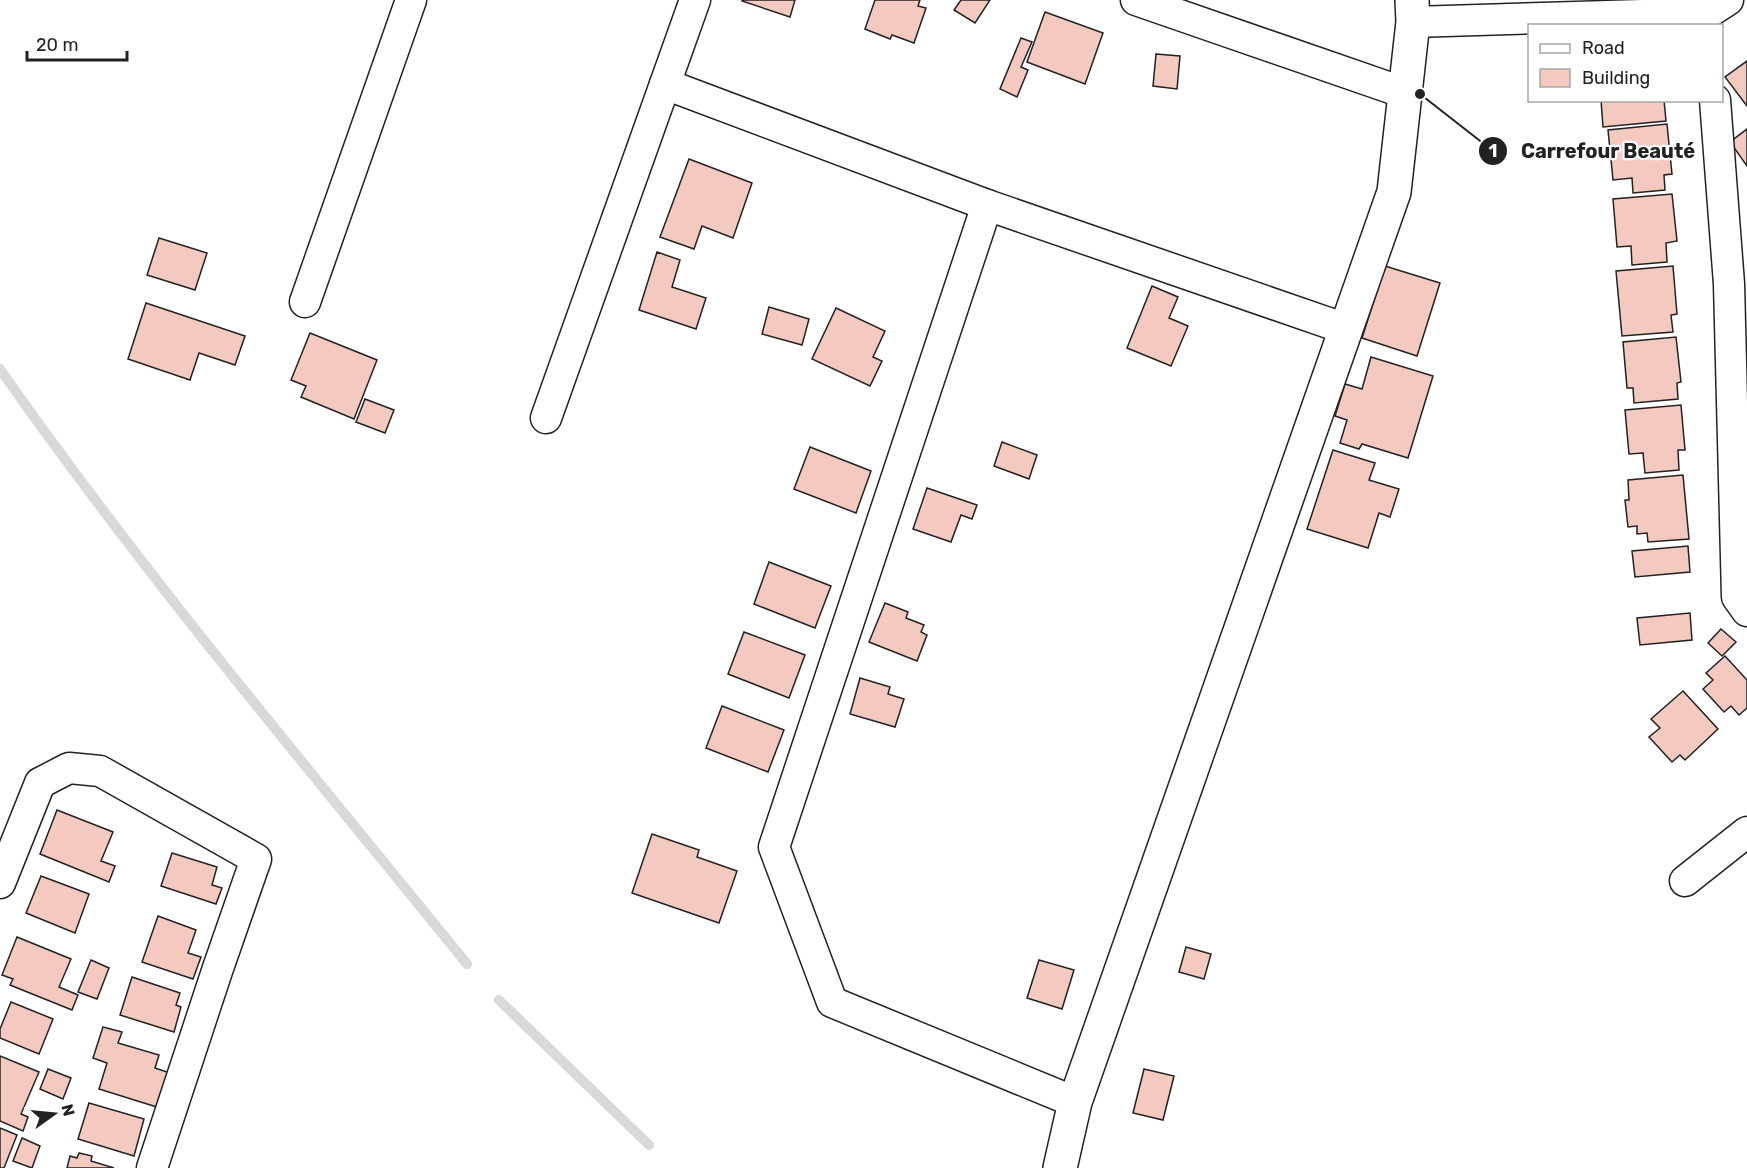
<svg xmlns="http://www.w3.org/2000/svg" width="1747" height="1168" viewBox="0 0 1747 1168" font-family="Rubik,sans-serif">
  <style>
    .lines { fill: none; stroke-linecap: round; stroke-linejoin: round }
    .stream { stroke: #d9d9d9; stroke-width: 10 }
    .building { fill: #f3c9c0; stroke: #222; stroke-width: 1.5 }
    .minor-casing { stroke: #222; stroke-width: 33 }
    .tertiary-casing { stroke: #222; stroke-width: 36 }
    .minor { stroke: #fff; stroke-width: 30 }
    .tertiary { stroke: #fff; stroke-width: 33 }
    .leader { fill: none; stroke: #222; stroke-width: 2 }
    .callout-dot { fill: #222; stroke: #fff; stroke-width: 2 }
    .mark-label { font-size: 18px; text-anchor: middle; font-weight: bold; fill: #fff }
    .callout-label { font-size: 20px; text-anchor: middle; font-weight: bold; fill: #222; stroke: #fff; stroke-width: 4.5; stroke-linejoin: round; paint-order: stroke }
  </style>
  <rect width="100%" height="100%" fill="#fff"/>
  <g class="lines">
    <g class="stream">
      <path d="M0,369C145,576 308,768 467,964"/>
      <polyline points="499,1000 649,1145"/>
    </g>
  </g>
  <g class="building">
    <polygon points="742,0 795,0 790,17 742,1"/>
    <polygon points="875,0 920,0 918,6 926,8 914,43 892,35 890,39 865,29"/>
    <polygon points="961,0 990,0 975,23 954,10"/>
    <polygon points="1045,12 1103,33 1085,84 1027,62"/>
    <polygon points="1021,38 1032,42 1021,67 1028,70 1017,97 1000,89"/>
    <polygon points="1156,54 1180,56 1177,89 1153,86"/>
    <polygon points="1747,61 1747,106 1725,77"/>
    <polygon points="1601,100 1664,100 1666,121 1603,127"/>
    <polygon points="1667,124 1672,174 1664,175 1665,190 1633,193 1632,178 1613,180 1608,130"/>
    <polygon points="1747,129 1747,166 1730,142"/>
    <polygon points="689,159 752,183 733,238 702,226 694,249 660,237"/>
    <polygon points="1672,194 1677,241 1666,243 1667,262 1632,265 1631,246 1617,247 1613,199"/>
    <polygon points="159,238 207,253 195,290 147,275"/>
    <polygon points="657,252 680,260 672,287 706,298 696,329 639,310"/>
    <polygon points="1385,266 1440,283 1417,356 1362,338"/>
    <polygon points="1673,266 1677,314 1671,315 1673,332 1622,336 1616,271"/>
    <polygon points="1152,286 1178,297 1169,318 1188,326 1171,366 1127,348"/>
    <polygon points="146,303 245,336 235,365 199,353 190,380 128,359"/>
    <polygon points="769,307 809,319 802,345 762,334"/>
    <polygon points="836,308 885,331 873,357 882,361 870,386 812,359"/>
    <polygon points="310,333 377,360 354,419 301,397 306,386 291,380"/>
    <polygon points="1676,337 1681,382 1677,383 1678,399 1634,403 1633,388 1627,388 1623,342"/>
    <polygon points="1371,357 1433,376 1408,458 1362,444 1359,449 1340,443 1347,420 1335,416 1345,384 1362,389"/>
    <polygon points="365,399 394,410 385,433 356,422"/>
    <polygon points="1681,405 1685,450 1678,450 1679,470 1645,473 1643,453 1629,454 1625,410"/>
    <polygon points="1002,442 1037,455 1029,479 994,466"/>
    <polygon points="810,447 871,471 856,513 794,489"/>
    <polygon points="1333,450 1375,463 1369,480 1399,489 1390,517 1379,513 1368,548 1307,529"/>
    <polygon points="1683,475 1689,539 1648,542 1647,533 1637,534 1637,526 1628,527 1625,500 1629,500 1628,480"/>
    <polygon points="927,488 977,505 972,519 961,515 951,542 913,529"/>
    <polygon points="1688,546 1690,572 1635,577 1632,551"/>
    <polygon points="769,562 831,586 815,628 754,604"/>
    <polygon points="885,603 908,612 906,618 924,625 921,632 927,635 917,661 869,642"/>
    <polygon points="1690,613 1692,640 1640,645 1637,618"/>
    <polygon points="1721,629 1736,642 1722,656 1708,643"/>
    <polygon points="744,632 805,655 789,698 728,674"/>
    <polygon points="1725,656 1747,680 1747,708 1739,715 1731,706 1724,712 1703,689 1713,680 1706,673"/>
    <polygon points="860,678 890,687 888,694 904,699 895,727 850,714"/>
    <polygon points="1683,691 1718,729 1685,760 1680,755 1672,762 1649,737 1660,728 1651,719"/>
    <polygon points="722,706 784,730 768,772 706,748"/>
    <polygon points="57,810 113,832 101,861 115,866 109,882 40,854"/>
    <polygon points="652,834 699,850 697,857 737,871 719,923 632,893"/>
    <polygon points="172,853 217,867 212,885 222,888 216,904 161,886"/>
    <polygon points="41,876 89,894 75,933 26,913"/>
    <polygon points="158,916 196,930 188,953 201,957 193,979 142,962"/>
    <polygon points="17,937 71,959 59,987 78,995 72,1010 10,985 13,979 2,975"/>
    <polygon points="1186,947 1211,954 1204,979 1179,972"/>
    <polygon points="91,960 109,968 97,999 78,992"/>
    <polygon points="1039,960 1074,970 1062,1009 1027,998"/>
    <polygon points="132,977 180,993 176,1005 181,1007 174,1032 120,1015"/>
    <polygon points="11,1002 53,1019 39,1054 0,1038 0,1029"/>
    <polygon points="103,1027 122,1032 118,1043 159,1055 155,1068 170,1073 160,1108 99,1089 107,1063 93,1058"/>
    <polygon points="0,1056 39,1072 21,1114 28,1117 23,1131 0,1121"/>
    <polygon points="48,1069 71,1078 63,1099 40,1089"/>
    <polygon points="1144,1069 1174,1076 1163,1120 1133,1113"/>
    <polygon points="89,1103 144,1119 134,1156 78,1139"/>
    <polygon points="0,1128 17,1135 4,1168 0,1168"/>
    <polygon points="22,1138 40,1146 32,1168 13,1161"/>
    <polygon points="79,1153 92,1156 91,1161 114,1168 67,1168 70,1156 77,1158"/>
  </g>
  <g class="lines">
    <defs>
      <g id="minor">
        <polyline points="1136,0 1405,93"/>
        <polyline points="1413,22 1708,13 1728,0"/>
        <polyline points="665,84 987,205 1346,329"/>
        <polyline points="1715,100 1729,284 1737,597 1747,611"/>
        <polyline points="987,205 774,847 832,1002 1075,1102"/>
        <polyline points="305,302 411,0"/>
        <polyline points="546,418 695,0"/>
        <polyline points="1685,881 1747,832"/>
        <polyline points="0,883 40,783 69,768 100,771 256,859 217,971 152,1168"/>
      </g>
      <polyline id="tertiary" points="1060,1168 1075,1102 1394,192 1413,22 1412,0"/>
    </defs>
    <use href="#minor" class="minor-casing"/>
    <use href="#tertiary" class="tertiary-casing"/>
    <use href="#minor" class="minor"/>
    <use href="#tertiary" class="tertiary"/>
  </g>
  <path class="leader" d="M1420 94L1493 151"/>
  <g class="callout-dot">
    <circle cx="1420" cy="94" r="6"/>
    <circle cx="1493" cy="151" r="15"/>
  </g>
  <g class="mark-label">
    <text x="1493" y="157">1</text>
  </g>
  <g class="callout-label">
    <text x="1608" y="158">Carrefour Beauté</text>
  </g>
  <rect x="1528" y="24" width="195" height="78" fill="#ffffff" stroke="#a7a7a7" stroke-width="1.5"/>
  <rect x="1540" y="44" width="30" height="9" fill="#ffffff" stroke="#a7a7a7" stroke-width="1.5"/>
  <text x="1582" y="54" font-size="18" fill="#222222">Road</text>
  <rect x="1540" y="69" width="30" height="18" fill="#f3c9c0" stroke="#a7a7a7" stroke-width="1.5"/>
  <text x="1582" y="84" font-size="18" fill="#222222">Building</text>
  <g transform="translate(54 1114) rotate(75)" stroke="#ffffff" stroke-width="4.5" paint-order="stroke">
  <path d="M0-4.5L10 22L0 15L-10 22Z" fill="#222222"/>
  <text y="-9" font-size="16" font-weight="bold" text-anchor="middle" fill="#222222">N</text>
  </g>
  <path d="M27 51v9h100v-9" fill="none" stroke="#222222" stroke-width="3"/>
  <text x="36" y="51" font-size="18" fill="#222222" stroke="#ffffff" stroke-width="4.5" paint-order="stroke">20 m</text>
</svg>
